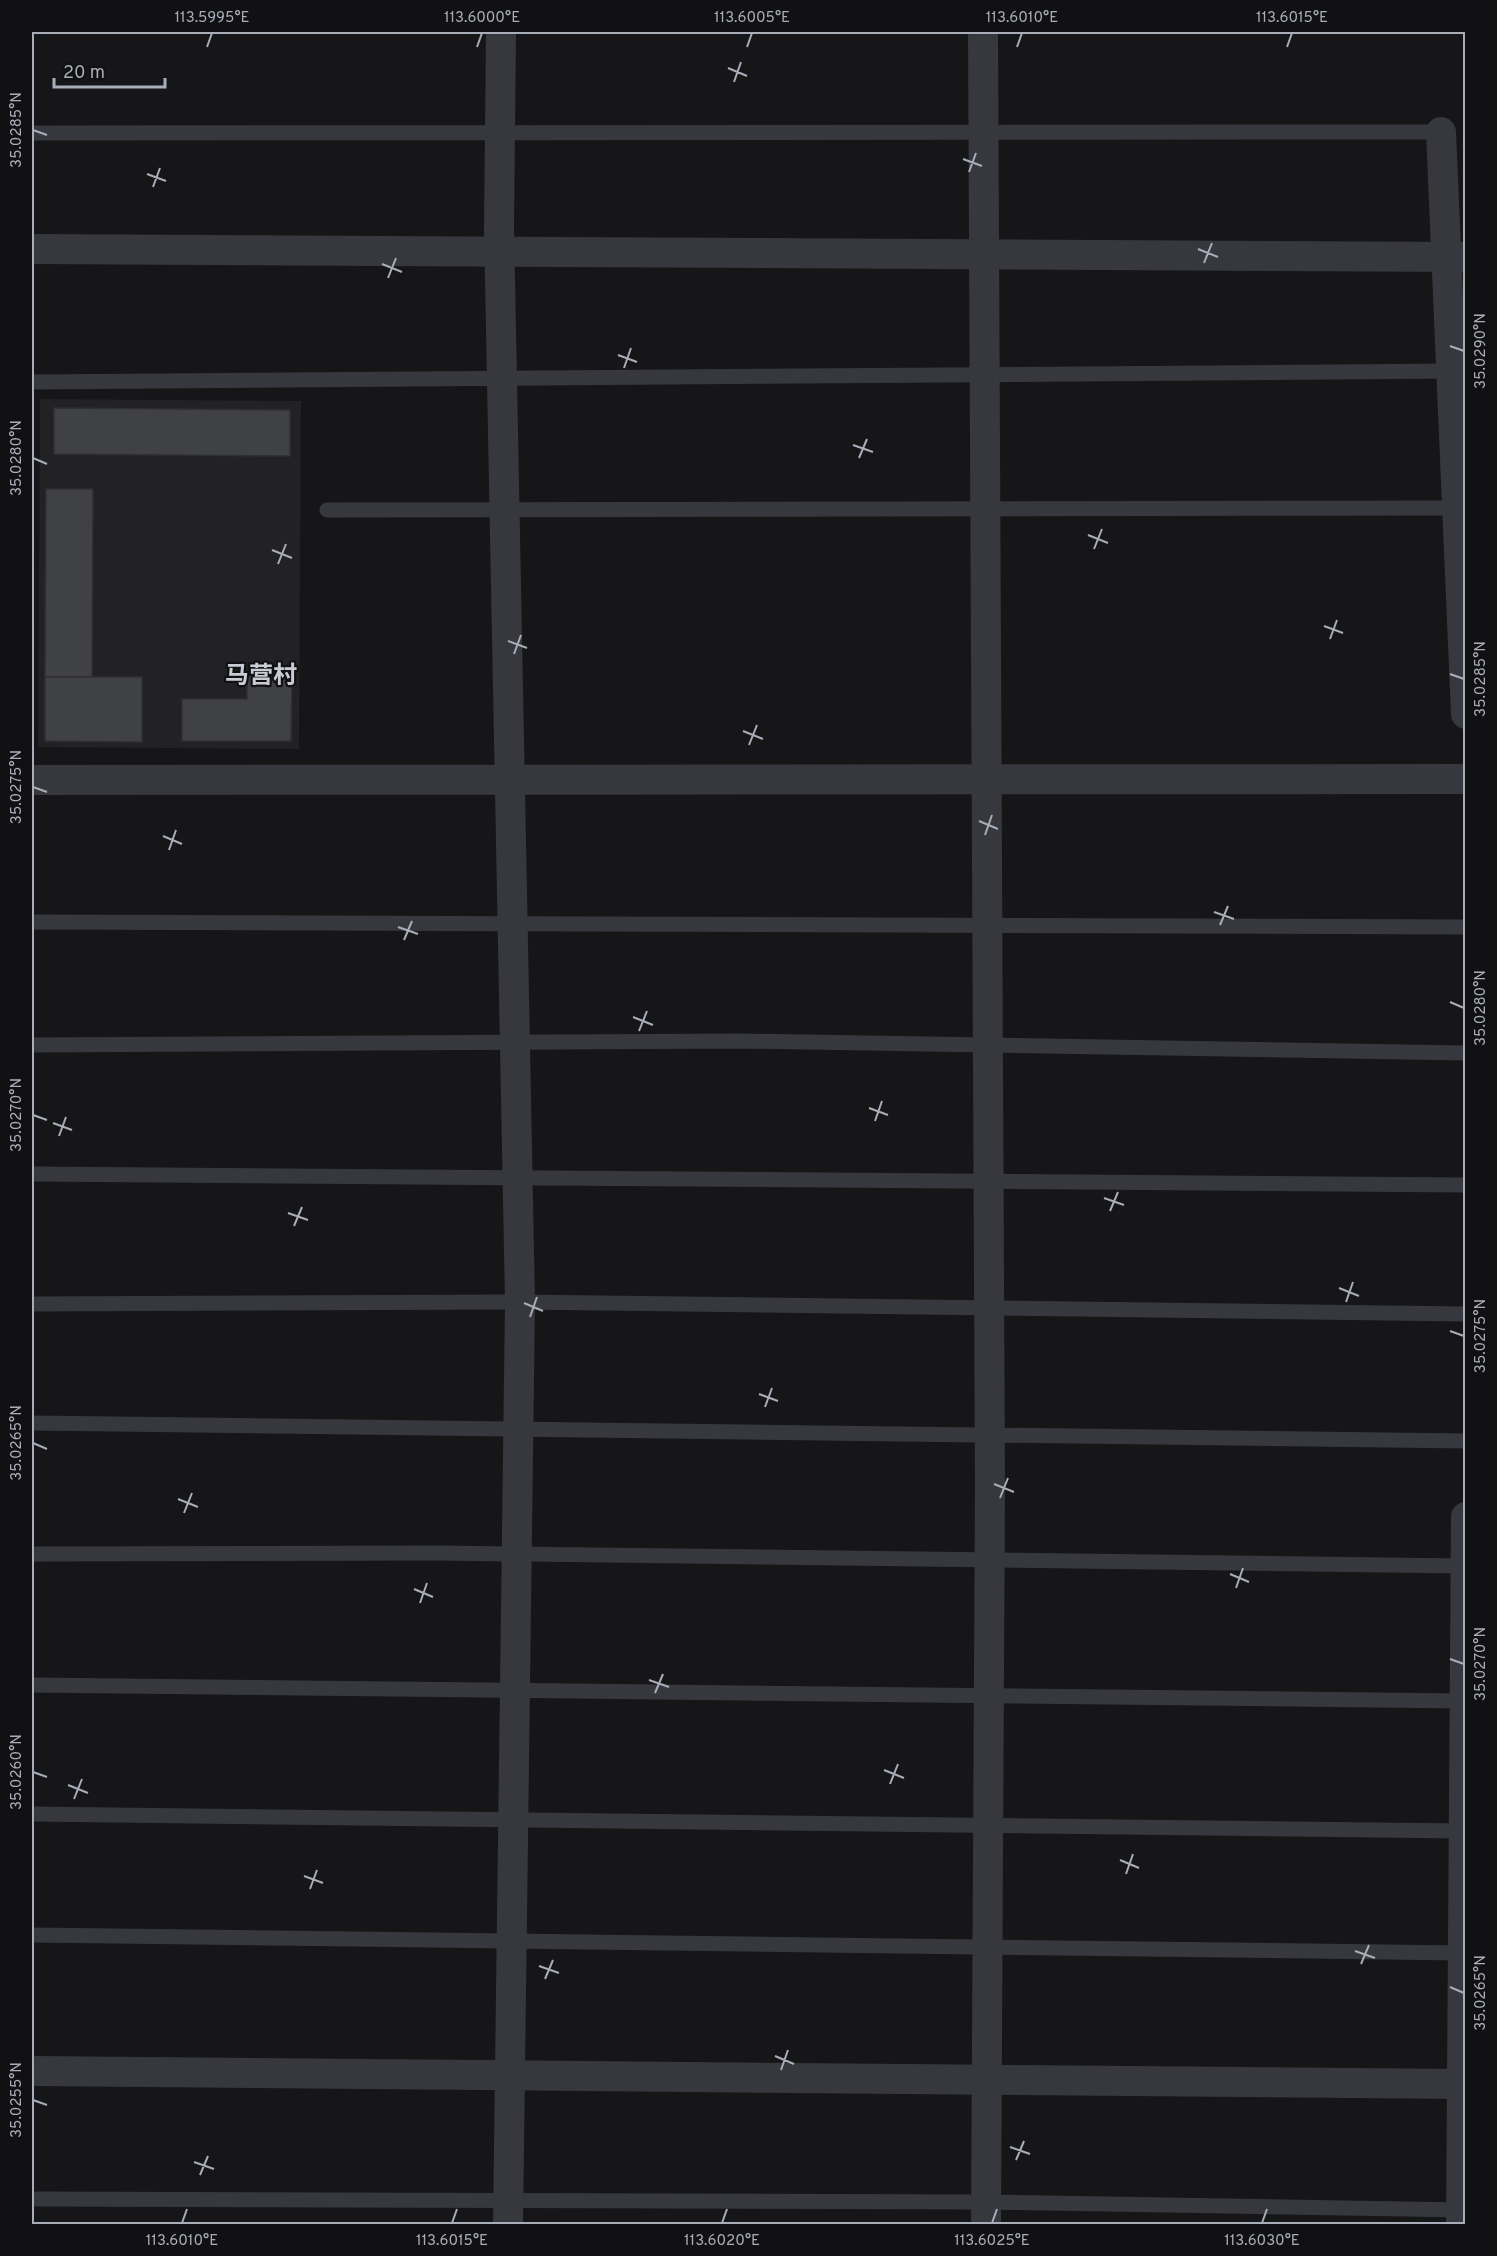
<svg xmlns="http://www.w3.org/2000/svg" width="1497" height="2256" viewBox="0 0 1497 2256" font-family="Overpass,'Noto Sans SC',sans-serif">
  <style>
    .built { fill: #222225 }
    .building { fill: #404145; stroke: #303034; stroke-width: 1.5 }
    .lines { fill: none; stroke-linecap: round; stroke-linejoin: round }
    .service { stroke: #37383d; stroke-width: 15 }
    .minor { stroke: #37383d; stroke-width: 30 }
    .ticks { fill: none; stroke: #a8adb8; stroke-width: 2 }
    .labels { text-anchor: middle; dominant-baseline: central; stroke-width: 4.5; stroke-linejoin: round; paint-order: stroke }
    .quarter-label { font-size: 24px; font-weight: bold; fill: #c9ccd4; stroke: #111113 }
    .neatline { fill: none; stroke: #a8adb8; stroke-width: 2 }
    .ticks-label { font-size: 15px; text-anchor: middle; fill: #a8adb8 }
  </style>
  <rect width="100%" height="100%" fill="#161618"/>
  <polygon class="built" points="40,399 301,401 299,749 38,747"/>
  <g class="building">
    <polygon points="54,408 290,410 290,456 54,454"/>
    <polygon points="46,489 93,489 92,677 45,677"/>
    <polygon points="247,675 292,676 291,741 182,741 182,699 247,699"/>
    <polygon points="45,677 142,677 142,742 45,741"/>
  </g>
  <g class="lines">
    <g class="service">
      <polyline points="32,133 1441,132"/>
      <polyline points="32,382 1456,371"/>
      <polyline points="327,510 1461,508"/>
      <polyline points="32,922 1466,927"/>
      <polyline points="32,1045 740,1041 1466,1053"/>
      <polyline points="32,1174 1466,1185"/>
      <polyline points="32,1304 520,1302 1466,1314"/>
      <polyline points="32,1423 1466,1441"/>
      <polyline points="32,1554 439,1553 1464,1566"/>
      <polyline points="32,1685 1463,1701"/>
      <polyline points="32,1814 1463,1831"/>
      <polyline points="32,1935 1462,1953"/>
      <polyline points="32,2199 986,2202 1465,2210"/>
    </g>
    <g class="minor">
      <polyline points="501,32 499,228 520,1302 508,2224"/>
      <polyline points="983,32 990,1485 986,2224"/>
      <polyline points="1441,132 1466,714"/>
      <polyline points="32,249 1466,257"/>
      <polyline points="32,780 1466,779"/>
      <polyline points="32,2071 1462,2084"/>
      <polyline points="1461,2224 1466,1517"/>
    </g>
  </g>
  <path class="ticks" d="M207,47L212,33M477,47L482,33M747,47L752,33M1017,47L1022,33M1287,47L1292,33M728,68L747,76M734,82L741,62M33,130L47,135M963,159L982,166M969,172L976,153M147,174L166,181M153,187L160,168M1198,249L1218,257M1204,263L1212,243M382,264L402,272M388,278L396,258M1450,346L1464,351M618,355L637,362M624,368L631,348M853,445L873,452M33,458L47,464M859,458L867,439M1088,535L1108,543M1094,549L1102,529M272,550L292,558M278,564L286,544M1324,626L1343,633M1330,639L1337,620M508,641L527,648M514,654L521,635M1450,674L1464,679M743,731L763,739M749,745L757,725M33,787L47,792M979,821L998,829M985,835L992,815M163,836L182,844M169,850L176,830M1214,912L1234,919M1220,925L1228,906M398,927L418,934M404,940L412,921M1450,1002L1464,1008M633,1017L653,1025M639,1031L647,1011M869,1108L888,1115M33,1115L47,1120M875,1121L882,1101M53,1123L72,1130M59,1136L66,1117M1104,1198L1124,1205M1110,1211L1118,1192M288,1213L308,1220M294,1226L302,1207M1339,1288L1359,1296M1346,1302L1353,1282M524,1303L543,1311M530,1317L537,1297M1450,1331L1464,1336M759,1394L778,1401M765,1407L772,1388M33,1443L47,1449M994,1484L1014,1492M1000,1498L1008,1478M178,1499L198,1507M184,1513L192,1493M1230,1574L1249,1582M1236,1588L1243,1568M414,1589L433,1597M420,1603L427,1583M1450,1659L1464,1664M649,1680L669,1687M655,1693L663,1674M884,1770L904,1778M33,1772L47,1777M890,1784L898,1764M68,1785L88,1793M74,1799L82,1779M1120,1860L1139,1868M1126,1874L1133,1854M304,1876L323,1883M310,1889L317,1870M1355,1951L1375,1958M1361,1964L1369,1945M539,1966L559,1973M545,1979L553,1960M1450,1987L1464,1993M775,2056L794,2064M781,2070L788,2050M33,2100L47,2105M1010,2147L1030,2154M1016,2160L1024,2141M194,2162L214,2169M200,2175L208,2156M182,2223L187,2209M452,2223L457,2209M722,2223L727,2209M992,2223L997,2209M1262,2223L1267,2209"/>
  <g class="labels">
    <g class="quarter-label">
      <text x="261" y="677">马营村</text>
    </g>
  </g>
  <rect width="1497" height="2256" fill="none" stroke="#111113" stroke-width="66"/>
  <path d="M54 78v9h111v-9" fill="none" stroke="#a8adb8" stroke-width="3"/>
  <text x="63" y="78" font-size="18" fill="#a8adb8" stroke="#111113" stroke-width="4.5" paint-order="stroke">20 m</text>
  <rect x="33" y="33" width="1431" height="2190" class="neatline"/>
  <g class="ticks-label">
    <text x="212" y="22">113.5995°E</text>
    <text x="482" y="22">113.6000°E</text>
    <text x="752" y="22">113.6005°E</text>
    <text x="1022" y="22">113.6010°E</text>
    <text x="1292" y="22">113.6015°E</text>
    <text transform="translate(16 130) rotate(-90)" y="5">35.0285°N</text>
    <text transform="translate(1480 351) rotate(-90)" y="5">35.0290°N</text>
    <text transform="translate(16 458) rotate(-90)" y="5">35.0280°N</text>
    <text transform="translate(1480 679) rotate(-90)" y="5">35.0285°N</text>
    <text transform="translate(16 787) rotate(-90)" y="5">35.0275°N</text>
    <text transform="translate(1480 1008) rotate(-90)" y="5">35.0280°N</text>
    <text transform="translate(16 1115) rotate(-90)" y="5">35.0270°N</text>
    <text transform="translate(1480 1336) rotate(-90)" y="5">35.0275°N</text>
    <text transform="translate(16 1443) rotate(-90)" y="5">35.0265°N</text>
    <text transform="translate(1480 1664) rotate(-90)" y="5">35.0270°N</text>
    <text transform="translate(16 1772) rotate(-90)" y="5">35.0260°N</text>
    <text transform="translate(1480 1993) rotate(-90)" y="5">35.0265°N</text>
    <text transform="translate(16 2100) rotate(-90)" y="5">35.0255°N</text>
    <text x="182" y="2245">113.6010°E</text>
    <text x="452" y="2245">113.6015°E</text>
    <text x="722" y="2245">113.6020°E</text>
    <text x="992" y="2245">113.6025°E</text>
    <text x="1262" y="2245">113.6030°E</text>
  </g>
</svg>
